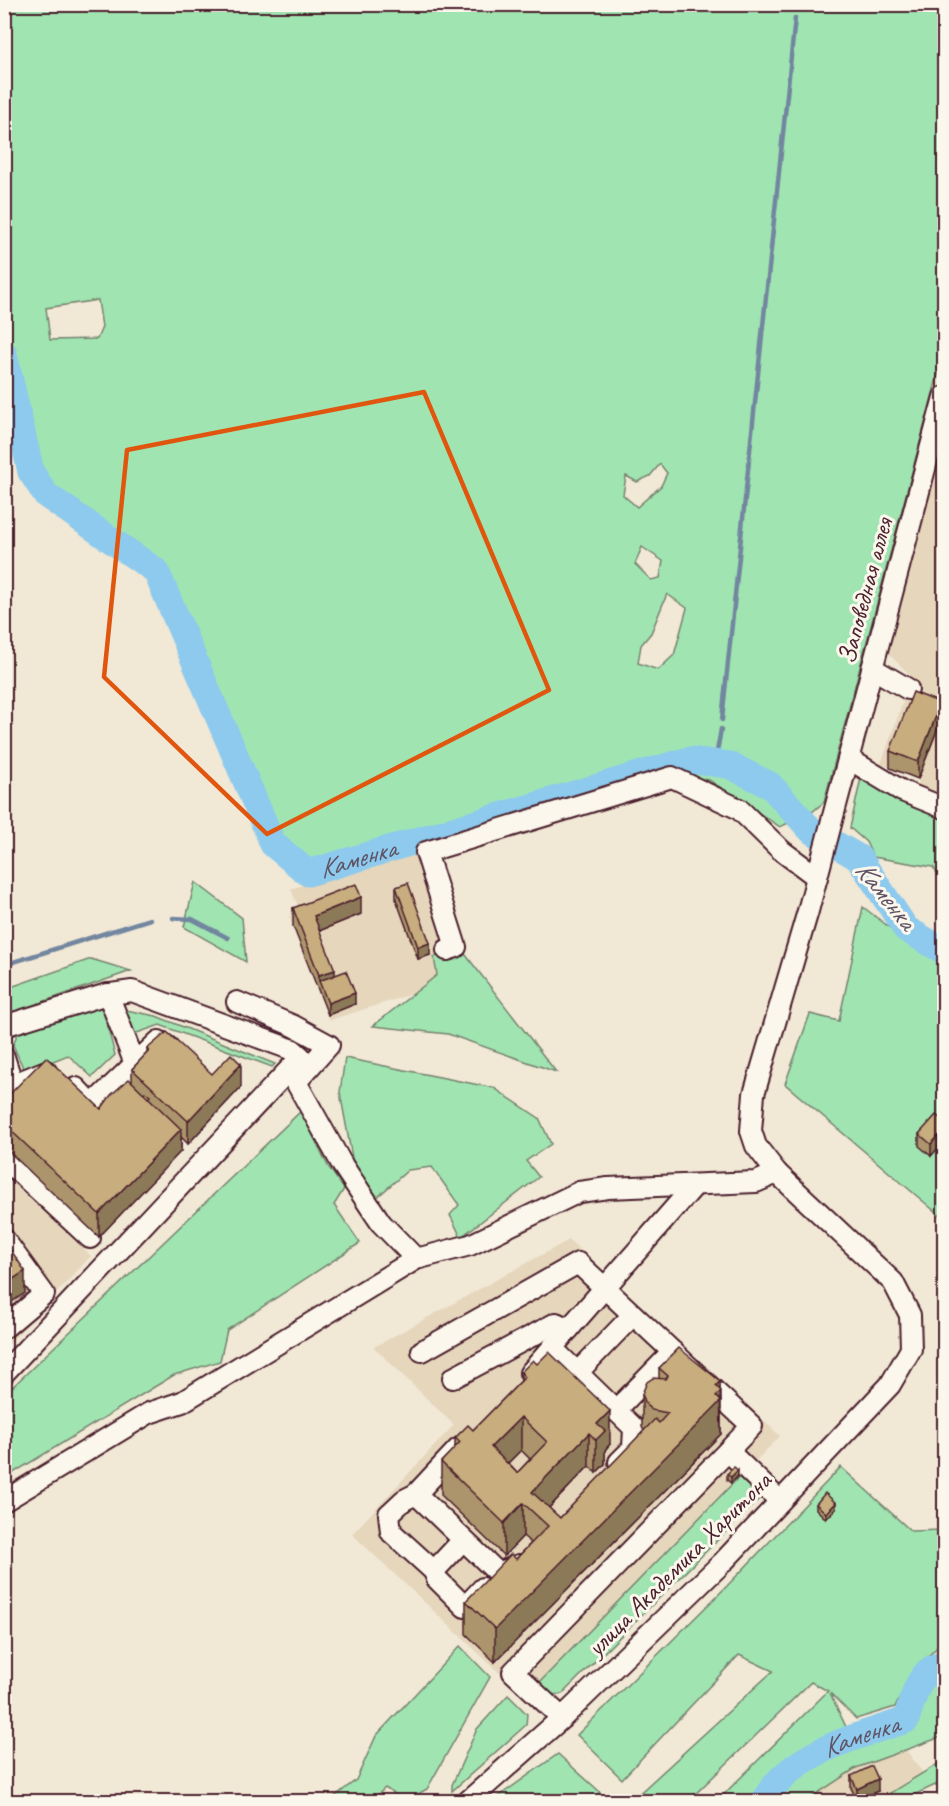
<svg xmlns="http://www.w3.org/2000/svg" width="949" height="1806" viewBox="0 0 949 1806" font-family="Caveat,sans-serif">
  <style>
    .built { fill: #e5d6bc }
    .green { fill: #a0e5b1; stroke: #75826e; stroke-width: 1.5; fill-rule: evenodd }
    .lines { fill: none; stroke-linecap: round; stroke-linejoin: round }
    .stream { stroke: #72869f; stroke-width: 4.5 }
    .river { stroke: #8dcaed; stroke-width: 27 }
    .minor-casing { stroke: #4a1f2b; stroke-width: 24 }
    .minor { stroke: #fbf7ec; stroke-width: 20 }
    .wall { fill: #ac956c; stroke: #4a1f2b; stroke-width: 1.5; fill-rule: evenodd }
    .shaded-wall { fill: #8c7958; stroke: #4a1f2b; stroke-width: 1.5 }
    .building { fill: #c8ad7e; stroke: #4a1f2b; stroke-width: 1.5; fill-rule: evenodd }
    .marked { fill: none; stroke: #e0560e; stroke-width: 4.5; stroke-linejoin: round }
    .labels { text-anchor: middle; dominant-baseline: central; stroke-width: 6; stroke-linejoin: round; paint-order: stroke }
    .street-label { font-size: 26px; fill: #4a1f2b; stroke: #fbf7ec }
    .water-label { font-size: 27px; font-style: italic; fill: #5e5265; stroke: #fbf7ec }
  </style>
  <rect width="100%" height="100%" fill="#f1e8d6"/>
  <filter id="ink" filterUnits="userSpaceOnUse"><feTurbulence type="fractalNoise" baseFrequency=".0167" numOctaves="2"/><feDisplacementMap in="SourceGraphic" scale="12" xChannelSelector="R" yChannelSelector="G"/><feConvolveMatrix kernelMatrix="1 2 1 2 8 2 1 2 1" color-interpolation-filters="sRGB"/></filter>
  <g filter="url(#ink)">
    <g class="built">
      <polygon points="944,473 944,801 919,790 918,779 881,764 912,677 886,651 931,487"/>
      <polygon points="416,847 456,980 330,1020 289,916 300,911 291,889"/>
      <polygon points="4,1174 91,1256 5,1348 4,1348"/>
      <polygon points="569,1240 780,1436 525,1697 352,1534 454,1425 374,1347"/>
      <polygon points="906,1750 923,1773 879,1801 806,1802 856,1768"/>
    </g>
    <g class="green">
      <path d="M4,5H944V352L824,802L812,812L780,827L709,780L672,773L312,874L281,839L164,565L40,478L5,317ZM98,300L102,327L97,339L50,340L46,308ZM660,464L667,473L661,486L637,507L623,495L626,476L637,482L650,476ZM642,547L663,561L660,578L651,580L635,564ZM667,594L687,608L674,655L658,670L638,663L641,645L651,633Z"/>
      <polygon points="861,778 944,808 944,884 933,867 873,857 866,842 850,828"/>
      <polygon points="195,882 242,918 246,962 184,927"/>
      <polygon points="863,907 898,934 944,961 944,1219 785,1084 810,1014 839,1021"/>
      <polygon points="462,950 556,1072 448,1034 373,1026 437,975 434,957"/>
      <polygon points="91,959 131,971 5,1015 5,989"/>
      <polygon points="101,1002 115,1055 92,1077 68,1055 25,1072 13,1045 18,1032"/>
      <polygon points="116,1008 156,1016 275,1064 272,1067 160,1025 128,1036"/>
      <polygon points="345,1058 494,1088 539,1118 551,1144 526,1161 539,1177 461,1237 450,1215 459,1205 432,1167 408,1170 375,1199 353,1163 340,1092"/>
      <polygon points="301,1111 328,1166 344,1189 334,1205 360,1243 227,1330 220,1361 174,1375 5,1478 5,1394"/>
      <polygon points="841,1467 911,1531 944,1530 944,1640 914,1671 895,1707 856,1719 830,1693 847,1729 901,1715 927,1663 944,1661 944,1736 856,1768 806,1801 717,1801 828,1691 811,1682 688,1801 631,1801 773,1671 739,1655 622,1779 577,1735 727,1586"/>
      <polygon points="739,1477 760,1498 562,1694 551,1695 539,1683"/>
      <polygon points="460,1646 490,1677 427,1789 406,1801 385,1788 371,1801 329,1801 356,1780 376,1736"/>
      <polygon points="508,1695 527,1714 526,1725 452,1791 452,1785 477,1729"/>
      <polygon points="558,1754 600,1792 591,1801 492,1801"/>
      <polygon points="944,1760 944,1781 901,1801 892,1801 890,1793"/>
    </g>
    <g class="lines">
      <g class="stream">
        <polyline points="722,720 795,18"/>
        <polyline points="715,763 721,729"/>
        <polyline points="173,918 192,919 228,938"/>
        <polyline points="4,965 150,919"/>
      </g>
      <g class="river">
        <path id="s1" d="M4,354L31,472L46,495L156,571L273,844L308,873L689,760L729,765L770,785L811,830L859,858L906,929L944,951"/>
        <path id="s2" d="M764,1802C789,1752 857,1737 906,1720C913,1700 918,1667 944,1665"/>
      </g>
      <defs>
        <g id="minor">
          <polyline points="872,668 908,689"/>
          <polyline points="849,759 902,791 944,808"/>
          <polyline points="447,950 456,947 426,852 672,777 739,809 782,851 817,877"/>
          <polyline points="108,994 135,1064"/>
          <polyline points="237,1002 294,1026 329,1045 296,1082 343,1166 381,1223 416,1259"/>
          <polyline points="4,1026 104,995 132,991 293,1050 301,1057 4,1373"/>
          <polyline points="4,1057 13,1085"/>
          <polyline points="4,1088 46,1071"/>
          <polyline points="76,1088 92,1105 159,1041 168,1047"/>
          <polyline points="4,1158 90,1238"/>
          <polyline points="4,1239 44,1294 4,1328"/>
          <polyline points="552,1348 634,1428 633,1448 619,1462"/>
          <polyline points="422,1351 578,1263 752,1426 513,1672 562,1718"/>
          <polyline points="578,1372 633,1315"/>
          <polyline points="530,1373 694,1186"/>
          <polyline points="453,1378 556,1323 569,1329"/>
          <polyline points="617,1409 673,1352"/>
          <polyline points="458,1449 416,1494 498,1573 519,1565"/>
          <polyline points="728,1451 780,1501"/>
          <polyline points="416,1494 404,1500 389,1514 391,1532 434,1571 463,1540"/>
          <polyline points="4,1501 149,1413 182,1402 416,1259 470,1245 579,1192 608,1188 756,1182 777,1173"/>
          <polyline points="434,1571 437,1579 465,1607 483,1588"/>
          <polyline points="467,1802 562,1718 722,1563 890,1385 911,1349 910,1315 893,1282 777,1173 756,1146 751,1131 754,1094 808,911 944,397"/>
        </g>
      </defs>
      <use href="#minor" class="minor-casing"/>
      <use href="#minor" class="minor"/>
    </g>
    <g class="wall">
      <polygon points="941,720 918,779 890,768 890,751"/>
      <polygon points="396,887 430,955 418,959 396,899"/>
      <polygon points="293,908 361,914 319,931 335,975 355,1004 328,1015 293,926"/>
      <polygon points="147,1049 241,1087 188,1144 181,1137 181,1151 99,1237 4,1147 4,1100 101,1109 132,1082 132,1069 147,1053"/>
      <polygon points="945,1122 931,1156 919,1146 919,1134"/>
      <path d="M659,1368L721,1391V1434L495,1662L466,1634V1601L516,1559L531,1543L523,1536L504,1556L441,1495V1462L455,1448V1438L473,1430L521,1381V1372L610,1444L605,1450V1464L596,1473L589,1466L549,1508L560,1518L644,1431L642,1427V1394L659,1378ZM521,1450L530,1459L517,1473L508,1463Z"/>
      <polygon points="727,1474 738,1476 731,1483 727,1480"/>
      <polygon points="816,1504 836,1509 826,1519 816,1509"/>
      <polygon points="851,1776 878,1791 857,1800 851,1788"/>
    </g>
    <g class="shaded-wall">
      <polygon points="941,703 941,720 918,779 918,762"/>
      <polygon points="361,897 361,914 314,933 314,916"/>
      <polygon points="430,943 430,955 418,959 418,947"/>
      <polygon points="335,970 335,987 319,981 319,975"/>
      <polygon points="355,993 355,1004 328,1015 328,1003"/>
      <polygon points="241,1064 241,1087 188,1144 188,1121"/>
      <polygon points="181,1129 181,1151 99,1237 99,1214"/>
      <polygon points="945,1129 945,1141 931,1156 931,1144"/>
      <polygon points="25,1271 25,1293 4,1307 4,1285"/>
      <polygon points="720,1381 721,1434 495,1662 495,1629"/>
      <polygon points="610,1411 610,1444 605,1450 605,1464 596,1473 596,1440 597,1424"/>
      <polygon points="521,1417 521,1450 491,1480 491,1447"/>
      <polygon points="589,1433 589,1466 539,1518 532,1492"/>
      <polygon points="738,1470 738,1476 731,1483 731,1477"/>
      <polygon points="523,1503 523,1536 504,1556 504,1523"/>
      <polygon points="836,1503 836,1509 826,1519 826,1513"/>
      <polygon points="878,1779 878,1791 857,1800 857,1789"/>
    </g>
    <g class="building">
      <polygon points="913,692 941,703 918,762 890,751"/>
      <polygon points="408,883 430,943 418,947 396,887"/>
      <polygon points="356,884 361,897 314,916 335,970 319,975 293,908"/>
      <polygon points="346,971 355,993 328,1003 319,981"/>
      <polygon points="167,1032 212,1074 231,1054 241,1064 188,1121 132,1069 149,1051 147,1049"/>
      <polygon points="46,1057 101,1109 111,1095 129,1079 181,1129 99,1214 4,1124 4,1100"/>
      <polygon points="145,1092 150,1096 148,1098 143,1093"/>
      <polygon points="936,1115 945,1122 945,1129 931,1144 919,1134"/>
      <polygon points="4,1240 25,1271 4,1285"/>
      <path d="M679,1348L720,1381L716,1386L721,1391L716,1396L721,1401L495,1629L466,1601L511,1554L516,1559L548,1526L523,1503L504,1523L441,1462L460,1442L455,1438L468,1425L473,1430L525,1377L521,1372L533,1360L537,1364L549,1352L610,1411L597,1424L605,1431L596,1440L589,1433L532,1492L560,1518L655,1419L659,1423L668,1413L652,1410L647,1406L642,1394L647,1382L653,1378L666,1379L668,1376L659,1368ZM521,1417L547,1442L517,1473L491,1447Z"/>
      <polygon points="734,1467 738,1470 731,1477 727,1474"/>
      <polygon points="825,1493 836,1503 826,1513 816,1504"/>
      <polygon points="872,1766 878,1779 857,1789 851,1776"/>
    </g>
  </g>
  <path class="marked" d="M424,392L549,690L267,834L104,677L127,450Z"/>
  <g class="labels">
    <g class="street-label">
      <text transform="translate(865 591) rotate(-75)">Заповедная аллея</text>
      <text transform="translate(679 1564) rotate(-45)">улица Академика Харитона</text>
    </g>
    <g class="water-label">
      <text stroke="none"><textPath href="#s1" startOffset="676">Каменка</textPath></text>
      <text transform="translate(886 895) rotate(51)">Каменка</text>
      <text stroke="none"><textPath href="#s2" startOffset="120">Каменка</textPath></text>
    </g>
  </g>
  <rect width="949" height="1806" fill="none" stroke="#fbf7ec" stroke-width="24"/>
  <rect x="12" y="12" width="925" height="1782" fill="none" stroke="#4a1f2b" stroke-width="2" filter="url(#ink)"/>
</svg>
